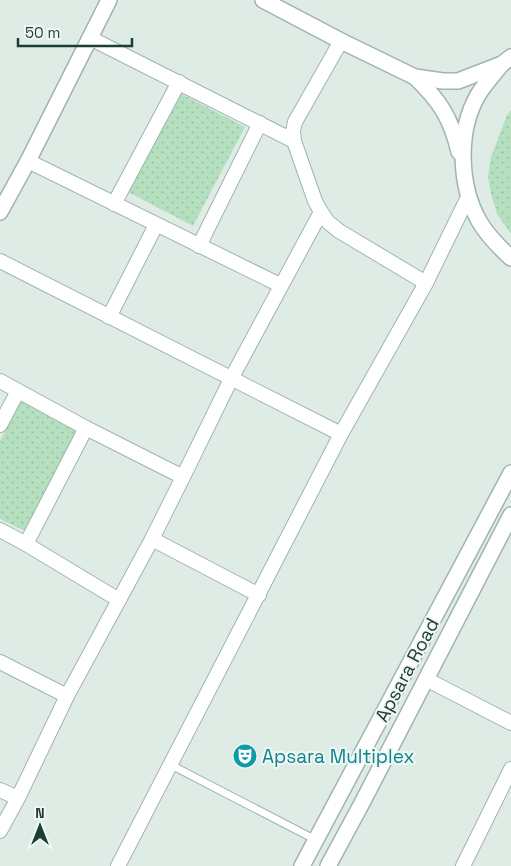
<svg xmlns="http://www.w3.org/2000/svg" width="511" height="866" viewBox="0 0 511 866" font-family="'Space Grotesk',sans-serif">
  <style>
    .park { fill: url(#park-dots) }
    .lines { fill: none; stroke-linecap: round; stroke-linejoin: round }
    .service-casing { stroke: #a1b4ad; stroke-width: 9 }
    .minor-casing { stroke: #a1b4ad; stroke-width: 16 }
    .tertiary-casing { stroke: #a1b4ad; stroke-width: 18 }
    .service { stroke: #fff; stroke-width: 7 }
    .minor { stroke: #fff; stroke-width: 14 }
    .tertiary { stroke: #fff; stroke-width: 15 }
    .labels { text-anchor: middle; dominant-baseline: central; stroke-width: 4; stroke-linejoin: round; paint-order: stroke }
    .street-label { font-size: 19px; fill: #1e3e34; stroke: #f0f8f4 }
    .culture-label { font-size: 19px; fill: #0d838f; stroke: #f0f8f4; text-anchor: start }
  </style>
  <defs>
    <pattern id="park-dots" width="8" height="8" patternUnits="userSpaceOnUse" patternTransform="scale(1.25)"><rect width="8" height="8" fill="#b5e0bf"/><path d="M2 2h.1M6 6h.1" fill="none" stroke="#9bc1a5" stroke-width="1.8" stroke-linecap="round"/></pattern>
  </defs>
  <rect width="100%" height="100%" fill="#dfece6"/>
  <g class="park">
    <polygon points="180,93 245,127 193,226 128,192"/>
    <polygon points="511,110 511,234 497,214 491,194 488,177 491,157 507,115"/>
    <polygon points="20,401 79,431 27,532 0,519 0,441"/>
  </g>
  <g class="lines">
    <defs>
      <polyline id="service" points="171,765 316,840"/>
      <g id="minor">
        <polyline points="90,38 294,141"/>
        <polyline points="341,41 295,122 293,131 294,141 315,201 321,212 328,222 339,231 426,283"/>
        <polyline points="28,161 280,285"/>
        <polyline points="114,204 179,82"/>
        <polyline points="199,246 260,123"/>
        <polyline points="0,261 341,434"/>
        <polyline points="109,317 156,225"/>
        <polyline points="0,381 86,428 183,477"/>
        <polyline points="0,425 18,391"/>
        <polyline points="0,530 26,544 119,600"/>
        <polyline points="152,539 259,595"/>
        <polyline points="26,544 86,428"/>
        <polyline points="0,662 67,696 18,798 0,831"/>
        <polyline points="426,679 511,723"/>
        <polyline points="67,696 152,539 183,477 231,379 321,212"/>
        <polyline points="0,790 18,798"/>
        <polyline points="118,866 341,434 426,283 468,197"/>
        <polyline points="463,866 511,769"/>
      </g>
      <g id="tertiary">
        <polyline points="263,0 341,41 415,77 443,81 458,81 502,64 511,57"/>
        <path d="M501,65C493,75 484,85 478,95C457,131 459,185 479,221C487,235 499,247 511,258"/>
        <path d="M415,77C440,101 451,118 459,152"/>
        <polyline points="0,212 28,161 109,0"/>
        <polyline points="302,866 511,473"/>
        <polyline points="328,866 362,803 511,515"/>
      </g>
    </defs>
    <use href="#service" class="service-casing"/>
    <use href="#minor" class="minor-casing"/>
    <use href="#tertiary" class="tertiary-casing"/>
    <use href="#service" class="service"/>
    <use href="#minor" class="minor"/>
    <use href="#tertiary" class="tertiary"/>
  </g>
  <defs>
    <symbol id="theatre-disc" viewBox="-11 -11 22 22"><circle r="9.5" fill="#0f9aa8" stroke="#f0f8f4"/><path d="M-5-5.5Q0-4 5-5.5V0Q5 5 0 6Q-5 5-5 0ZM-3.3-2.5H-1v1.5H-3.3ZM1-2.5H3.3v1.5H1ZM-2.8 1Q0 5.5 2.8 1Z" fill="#fff"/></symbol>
  </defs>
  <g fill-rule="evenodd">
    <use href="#theatre-disc" x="231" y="742" width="28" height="28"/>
  </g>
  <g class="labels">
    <g class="street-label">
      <text transform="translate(407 670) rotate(-62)">Apsara Road</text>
    </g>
    <g class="culture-label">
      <text x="262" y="756">Apsara Multiplex</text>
    </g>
  </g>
  <g transform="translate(40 826)" stroke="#f0f8f4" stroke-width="4" paint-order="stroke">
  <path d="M0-4L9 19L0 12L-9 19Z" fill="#1e3e34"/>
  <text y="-8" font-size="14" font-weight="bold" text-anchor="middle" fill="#1e3e34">N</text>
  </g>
  <path d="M18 38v8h114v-8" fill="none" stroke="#1e3e34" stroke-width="2.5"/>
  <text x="25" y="38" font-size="15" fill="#1e3e34" stroke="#f0f8f4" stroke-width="4" paint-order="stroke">50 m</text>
</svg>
